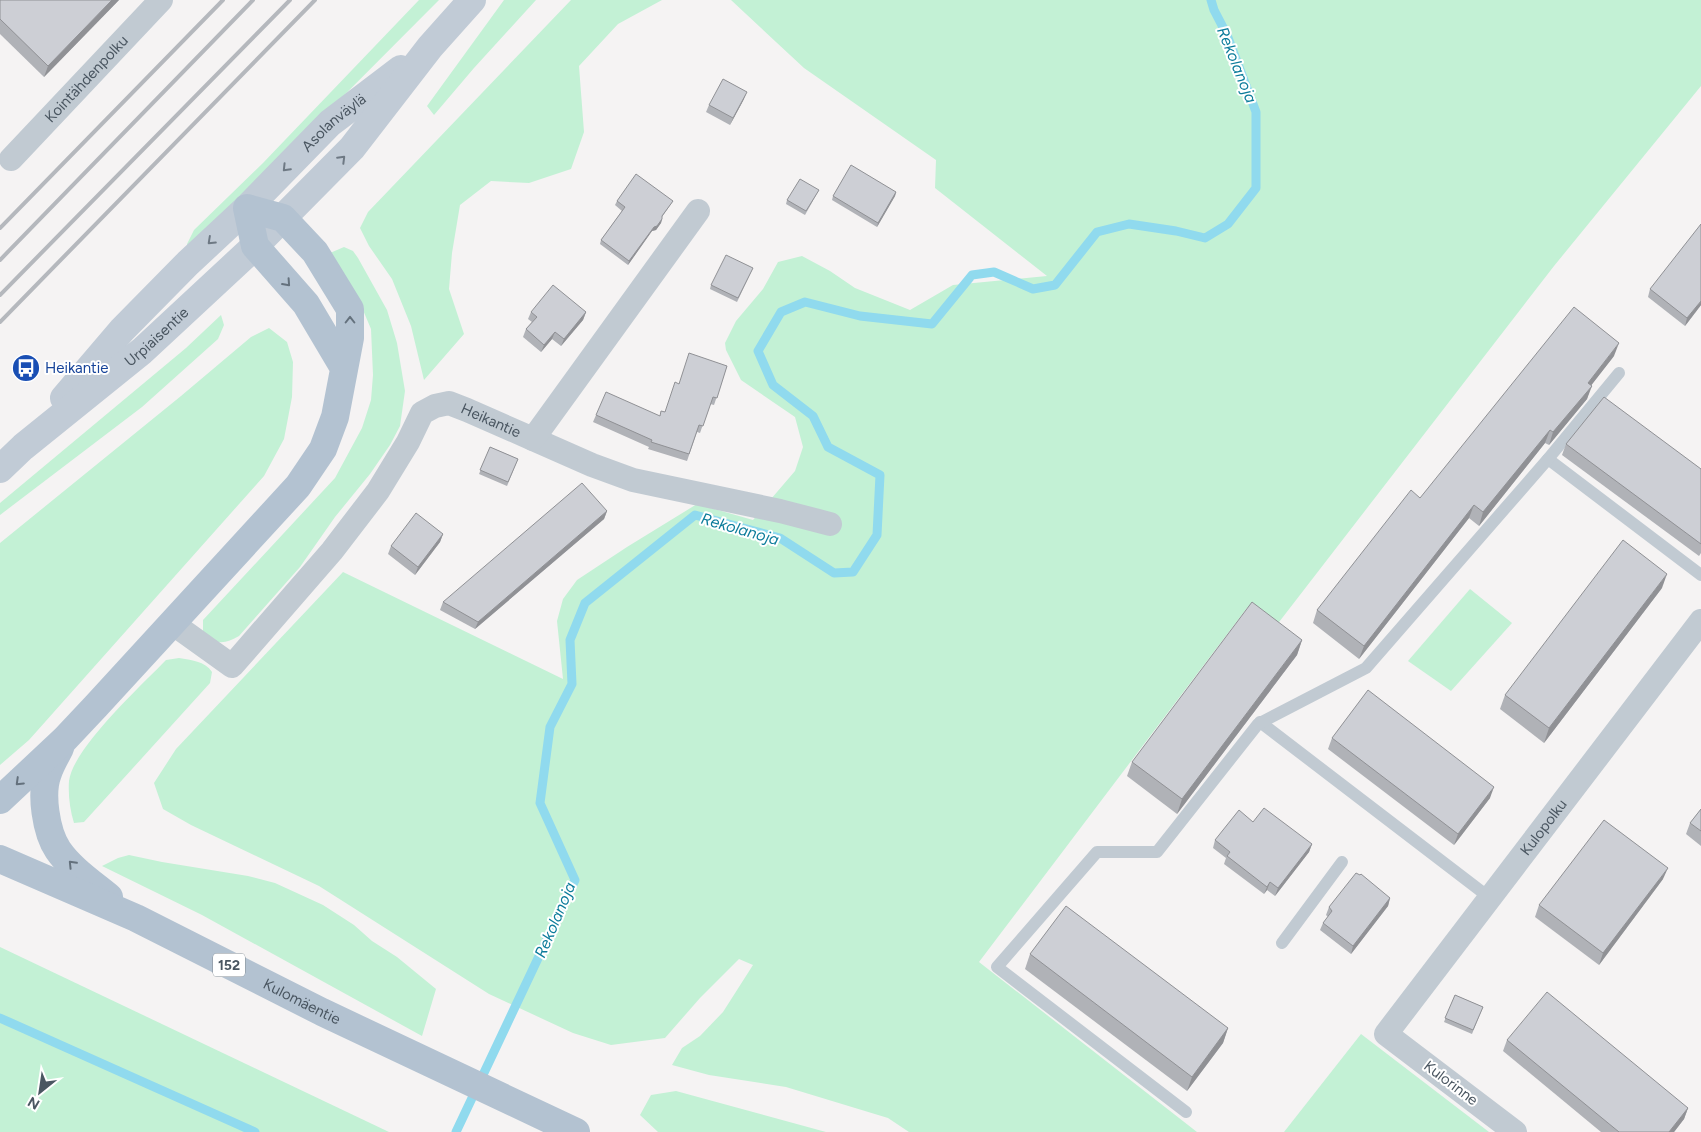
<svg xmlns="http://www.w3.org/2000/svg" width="1701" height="1132" viewBox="0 0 1701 1132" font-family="Figtree,sans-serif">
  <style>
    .green { fill: #c3f1d5 }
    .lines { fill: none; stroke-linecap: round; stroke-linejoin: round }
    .stream { stroke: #90daee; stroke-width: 9 }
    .service { stroke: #c1cad2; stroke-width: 12 }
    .minor { stroke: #c1cad2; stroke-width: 24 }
    .secondary { stroke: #c1cbd6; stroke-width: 28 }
    .primary { stroke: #b3c2d1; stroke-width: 28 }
    .rail { stroke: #b5b8bd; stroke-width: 4 }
    .wall { fill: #b0b2b7 }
    .shaded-wall { fill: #909195 }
    .building { fill: #cdcfd5; stroke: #909195 }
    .oneway { stroke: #6e7984 }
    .oneway2 { stroke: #64717d }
    .labels { text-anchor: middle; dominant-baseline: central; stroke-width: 4; stroke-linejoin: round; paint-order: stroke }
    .shield { fill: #fff; stroke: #808990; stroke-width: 1 }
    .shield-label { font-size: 14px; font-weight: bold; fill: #4a5661 }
    .street-label { font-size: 15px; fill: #4a5661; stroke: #fff }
    .transit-label { font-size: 15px; fill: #164399; stroke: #fff; text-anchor: start }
    .water-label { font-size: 16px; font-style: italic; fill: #0c7c9b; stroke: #fff }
  </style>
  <rect width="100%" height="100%" fill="#f5f3f3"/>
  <g class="green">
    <polygon points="419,0 439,0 188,252 187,244 194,230 263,163"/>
    <polygon points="504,0 536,0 474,68 434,115 427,106"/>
    <polygon points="571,0 662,0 618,24 579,66 584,132 571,169 529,183 491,181 460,205 452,253 449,289 464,334 424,380 411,326 392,279 369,246 360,228 368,212"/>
    <polygon points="731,0 1701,0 1701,86 1554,266 1276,626 1247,608 979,962 1197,1132 909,1132 888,1118 786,1087 709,1075 672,1065 682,1048 700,1036 723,1012 753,965 739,959 700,998 665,1038 611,1045 573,1033 489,994 319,886 191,825 163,809 154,783 176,749 343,572 563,679 557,621 563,599 577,580 627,547 697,504 753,520 795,471 803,447 795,417 741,380 726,350 725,343 736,321 763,289 778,262 802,256 830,271 855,288 910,310 953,285 1047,276 935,188 936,160 804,68"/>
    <path d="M344,247L353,251L358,258L387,310L397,343L405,391L400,426L390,445L370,474L335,517L300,567L239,636C226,644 215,645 203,634V620L335,478L362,428L371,400L373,375L371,329L360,303L330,253Z"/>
    <polygon points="221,315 224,325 218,339 142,407 0,515 0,503 186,348"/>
    <polygon points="269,328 287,342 293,362 292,397 284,439 264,476 29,740 0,765 0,543 181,396 251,337"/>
    <polygon points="1470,589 1512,623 1451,691 1408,661"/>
    <path d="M179,658C191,660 205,661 212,672L210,683L84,822L74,823C70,810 68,795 69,781C73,748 142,685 166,660Z"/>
    <polygon points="129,855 162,862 248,876 275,883 323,905 354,925 372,941 397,957 436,989 422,1036 202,915 102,866 118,858"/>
    <polygon points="0,947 389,1132 0,1132"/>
    <polygon points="1361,1034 1489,1132 1284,1132"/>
    <polygon points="676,1091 826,1132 827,1132 658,1132 640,1115 651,1095"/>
  </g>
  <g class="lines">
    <g class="stream">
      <polyline points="0,1018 255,1132"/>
      <polyline points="456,1132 575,880 540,803 550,727 572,684 570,640 585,603 695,515 780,538 834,573 853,572 877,535 880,475 828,447 813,416 773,385 758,351 781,312 805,302 860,316 932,324 972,275 994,272 1033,289 1055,285 1097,232 1129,224 1176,231 1205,238 1228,224 1256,188 1256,112 1227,35 1214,10 1211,0"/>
    </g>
    <g class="service">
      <polyline points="1548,459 1701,575"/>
      <polyline points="1260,722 1490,898"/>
      <polyline points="1282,943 1342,862"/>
      <polyline points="1186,1112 997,967 1097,852 1157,852 1258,724 1366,668 1548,459 1619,373"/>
    </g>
    <g class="minor">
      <path id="s1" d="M11,159L161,0"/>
      <polyline points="533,439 592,465 633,480 780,511 830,524"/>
      <path id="s2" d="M172,623L232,666L332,551L378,491L408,442L422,413L435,406L449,403L467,410L533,439L698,211"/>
      <path id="s3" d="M1515,1132L1386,1034L1701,621"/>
    </g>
    <g class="secondary">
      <path id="s4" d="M64,398L122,330L188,263L247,208L330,123L401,69"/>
      <path id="s5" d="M0,469L23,447L142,351L255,246L352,148L430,47L472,0"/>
    </g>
    <g class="primary">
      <path d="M60,748C56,756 51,764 48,773C40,793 46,832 58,850C71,869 92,883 109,897"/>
      <polyline points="0,800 64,740 96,706 298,486 323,449 335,417 350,338 350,309 315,252 283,218 247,208 255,246 306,304 344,368"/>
      <path id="s6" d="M0,859L136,918L322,1012L576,1132"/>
    </g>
    <g class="rail">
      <polyline points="0,228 223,0"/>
      <polyline points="0,260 253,0"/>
      <polyline points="0,295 290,0"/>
      <polyline points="0,322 315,0"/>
    </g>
  </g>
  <g class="wall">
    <polygon points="0,0 119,0 44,77 0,34"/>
    <polygon points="744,99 730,125 706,112 709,105"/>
    <polygon points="819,190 805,215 786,204 787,200"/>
    <polygon points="896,192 895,196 877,227 832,200 833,196"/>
    <polygon points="617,201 673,201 671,204 662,217 662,219 661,223 656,230 652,231 628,265 600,244 601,240 622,211 615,205"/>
    <polygon points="753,268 737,302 710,289 711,285"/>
    <polygon points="1650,289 1701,305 1685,326 1648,297"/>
    <polygon points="531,312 586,312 583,320 561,346 552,339 541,352 523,337 526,329 532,322 528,319"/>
    <polygon points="1614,356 1591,385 1587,399 1549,445 1545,443 1479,526 1469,518 1359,659 1313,623 1317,610 1420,498"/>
    <polygon points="727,366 714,405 710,404 700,433 697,432 687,461 648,449 649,447 593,422 596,415 660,416 665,412 679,383"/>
    <polygon points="1566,444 1701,469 1701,553 1699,556 1562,455"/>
    <polygon points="490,447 518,459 507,486 479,474"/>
    <polygon points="607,511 604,519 475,629 440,610 443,602"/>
    <polygon points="443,534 440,542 415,575 388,554 391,546"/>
    <polygon points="1662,588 1544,743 1500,709 1505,695"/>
    <polygon points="1302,640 1297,655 1177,814 1127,776 1132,762"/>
    <polygon points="1332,738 1490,798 1454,845 1328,749"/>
    <polygon points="1701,809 1701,846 1686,834 1690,823"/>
    <polygon points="1253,822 1312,844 1309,852 1275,896 1267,890 1264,894 1224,864 1226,858 1213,848 1215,840"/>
    <polygon points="1663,879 1599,965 1535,917 1539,905"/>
    <polygon points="1390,898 1388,906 1351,954 1320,930 1323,923 1328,917 1326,915 1329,907"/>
    <polygon points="1030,954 1228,1028 1223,1043 1187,1091 1025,969"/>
    <polygon points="1455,995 1483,1007 1472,1034 1444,1022"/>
    <polygon points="1507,1040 1688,1108 1684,1119 1674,1132 1601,1132 1503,1051"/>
  </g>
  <g class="shaded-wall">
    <polygon points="112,0 119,0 44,77 48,66"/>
    <polygon points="747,92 744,99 730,125 733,118"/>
    <polygon points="896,192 895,196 877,227 878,223"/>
    <polygon points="662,219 661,223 656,230 652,231 628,265 629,261 654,227"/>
    <polygon points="1701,301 1701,305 1685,326 1687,318"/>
    <polygon points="586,312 583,320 561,346 564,339"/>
    <polygon points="555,332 552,339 541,352 544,345"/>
    <polygon points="1619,343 1614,356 1583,396 1588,383"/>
    <polygon points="1592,386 1587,399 1549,445 1553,432"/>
    <polygon points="1550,430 1545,443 1479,526 1483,512"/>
    <polygon points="1474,505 1469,518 1359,659 1364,646"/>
    <polygon points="607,511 604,519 475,629 478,622"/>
    <polygon points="443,534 440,542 415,575 418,567"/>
    <polygon points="1667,574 1662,588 1544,743 1549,728"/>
    <polygon points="1302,640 1297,655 1177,814 1182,799"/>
    <polygon points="1494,787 1490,798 1454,845 1458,834"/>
    <polygon points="1312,844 1309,852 1275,896 1278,888"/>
    <polygon points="1668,868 1663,879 1599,965 1603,953"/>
    <polygon points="1270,882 1267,890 1264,894 1267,887"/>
    <polygon points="1390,898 1388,906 1351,954 1353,946"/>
    <polygon points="1228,1028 1223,1043 1187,1091 1192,1077"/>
    <polygon points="1688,1108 1684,1119 1674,1132 1669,1132"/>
  </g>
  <g class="building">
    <polygon points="0,0 112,0 48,66 0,19"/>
    <polygon points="723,79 747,92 733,118 709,105"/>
    <polygon points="851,165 896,192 878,223 833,196"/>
    <polygon points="636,174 673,201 662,216 662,219 657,226 654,227 629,261 601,240 625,207 617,201"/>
    <polygon points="800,179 819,190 806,211 787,200"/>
    <polygon points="1701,224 1701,301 1687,318 1650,289"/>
    <polygon points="726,255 753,268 738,298 711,285"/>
    <polygon points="553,285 586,312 564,339 555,332 544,345 526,329 537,317 531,312"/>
    <polygon points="1574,307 1619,343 1588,383 1592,386 1553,432 1550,430 1483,512 1474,505 1364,646 1317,610 1411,490 1420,498"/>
    <polygon points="689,353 727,366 717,398 713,397 703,426 699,425 689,454 651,442 652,440 596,415 606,392 660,416 661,411 665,412 675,382 679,384"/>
    <polygon points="1604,397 1701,469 1701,544 1566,444"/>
    <polygon points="490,447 518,459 508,482 480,470"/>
    <polygon points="582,483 607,511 478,622 443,602"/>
    <polygon points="416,513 443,534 418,567 391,546"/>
    <polygon points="1623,540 1667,574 1549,728 1505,695"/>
    <polygon points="1252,602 1302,640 1182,799 1132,762"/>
    <polygon points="1368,690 1494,787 1458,834 1332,738"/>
    <polygon points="1264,808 1312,844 1278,888 1270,882 1267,887 1227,856 1230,852 1215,840 1239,810 1253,822"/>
    <polygon points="1701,809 1701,831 1690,823"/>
    <polygon points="1604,820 1668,868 1603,953 1539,905"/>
    <polygon points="1356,873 1360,875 1361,874 1390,898 1353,946 1323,923 1332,911 1329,907"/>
    <polygon points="1066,906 1228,1028 1192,1077 1030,954"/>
    <polygon points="1547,992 1688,1108 1669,1132 1619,1132 1507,1040"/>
    <polygon points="1455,995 1483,1007 1473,1030 1445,1018"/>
  </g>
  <defs><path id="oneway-chevron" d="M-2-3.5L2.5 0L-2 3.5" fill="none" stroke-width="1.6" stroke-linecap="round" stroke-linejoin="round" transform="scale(1.25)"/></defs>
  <g class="oneway">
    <use href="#oneway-chevron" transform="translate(342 159) rotate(-45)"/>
    <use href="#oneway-chevron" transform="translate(286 168) rotate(134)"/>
    <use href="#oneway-chevron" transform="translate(211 241) rotate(137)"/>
  </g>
  <g class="oneway2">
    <use href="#oneway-chevron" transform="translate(287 283) rotate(48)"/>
    <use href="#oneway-chevron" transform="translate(350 320) rotate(-90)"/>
    <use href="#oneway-chevron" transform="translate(19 782) rotate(136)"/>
    <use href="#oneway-chevron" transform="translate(72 864) rotate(-134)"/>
  </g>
  <defs>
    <symbol id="bus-disc" viewBox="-11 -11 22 22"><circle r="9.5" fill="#1a4fb4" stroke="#fff"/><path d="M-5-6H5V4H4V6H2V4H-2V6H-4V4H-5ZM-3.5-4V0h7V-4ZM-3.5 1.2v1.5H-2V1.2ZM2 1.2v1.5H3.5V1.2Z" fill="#fff"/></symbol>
  </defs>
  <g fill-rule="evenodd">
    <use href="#bus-disc" x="10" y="352" width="32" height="32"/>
  </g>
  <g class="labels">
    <rect class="shield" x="213" y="953.5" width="32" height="23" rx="4"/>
    <g class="shield-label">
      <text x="229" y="965">152</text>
    </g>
    <g class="street-label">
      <text stroke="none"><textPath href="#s1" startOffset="110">Kointähdenpolku</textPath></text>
      <text stroke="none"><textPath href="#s4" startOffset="386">Asolanväylä</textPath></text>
      <text stroke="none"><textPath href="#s5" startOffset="205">Urpiaisentie</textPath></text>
      <text stroke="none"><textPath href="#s2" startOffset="466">Heikantie</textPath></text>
      <text stroke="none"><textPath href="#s3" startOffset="422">Kulopolku</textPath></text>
      <text stroke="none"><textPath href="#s6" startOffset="334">Kulomäentie</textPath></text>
      <text transform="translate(1451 1083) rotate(37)">Kulorinne</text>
    </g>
    <g class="transit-label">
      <text x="45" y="368">Heikantie</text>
    </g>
    <g class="water-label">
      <text transform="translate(1237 65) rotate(68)">Rekolanoja</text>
      <text transform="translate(740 529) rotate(16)">Rekolanoja</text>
      <text transform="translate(555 920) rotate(-67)">Rekolanoja</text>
    </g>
  </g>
  <g transform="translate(40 1092) rotate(210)" stroke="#ffffff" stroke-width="4" paint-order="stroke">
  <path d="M0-4L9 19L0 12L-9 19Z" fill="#4a5661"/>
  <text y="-8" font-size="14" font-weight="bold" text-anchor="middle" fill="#4a5661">N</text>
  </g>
</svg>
